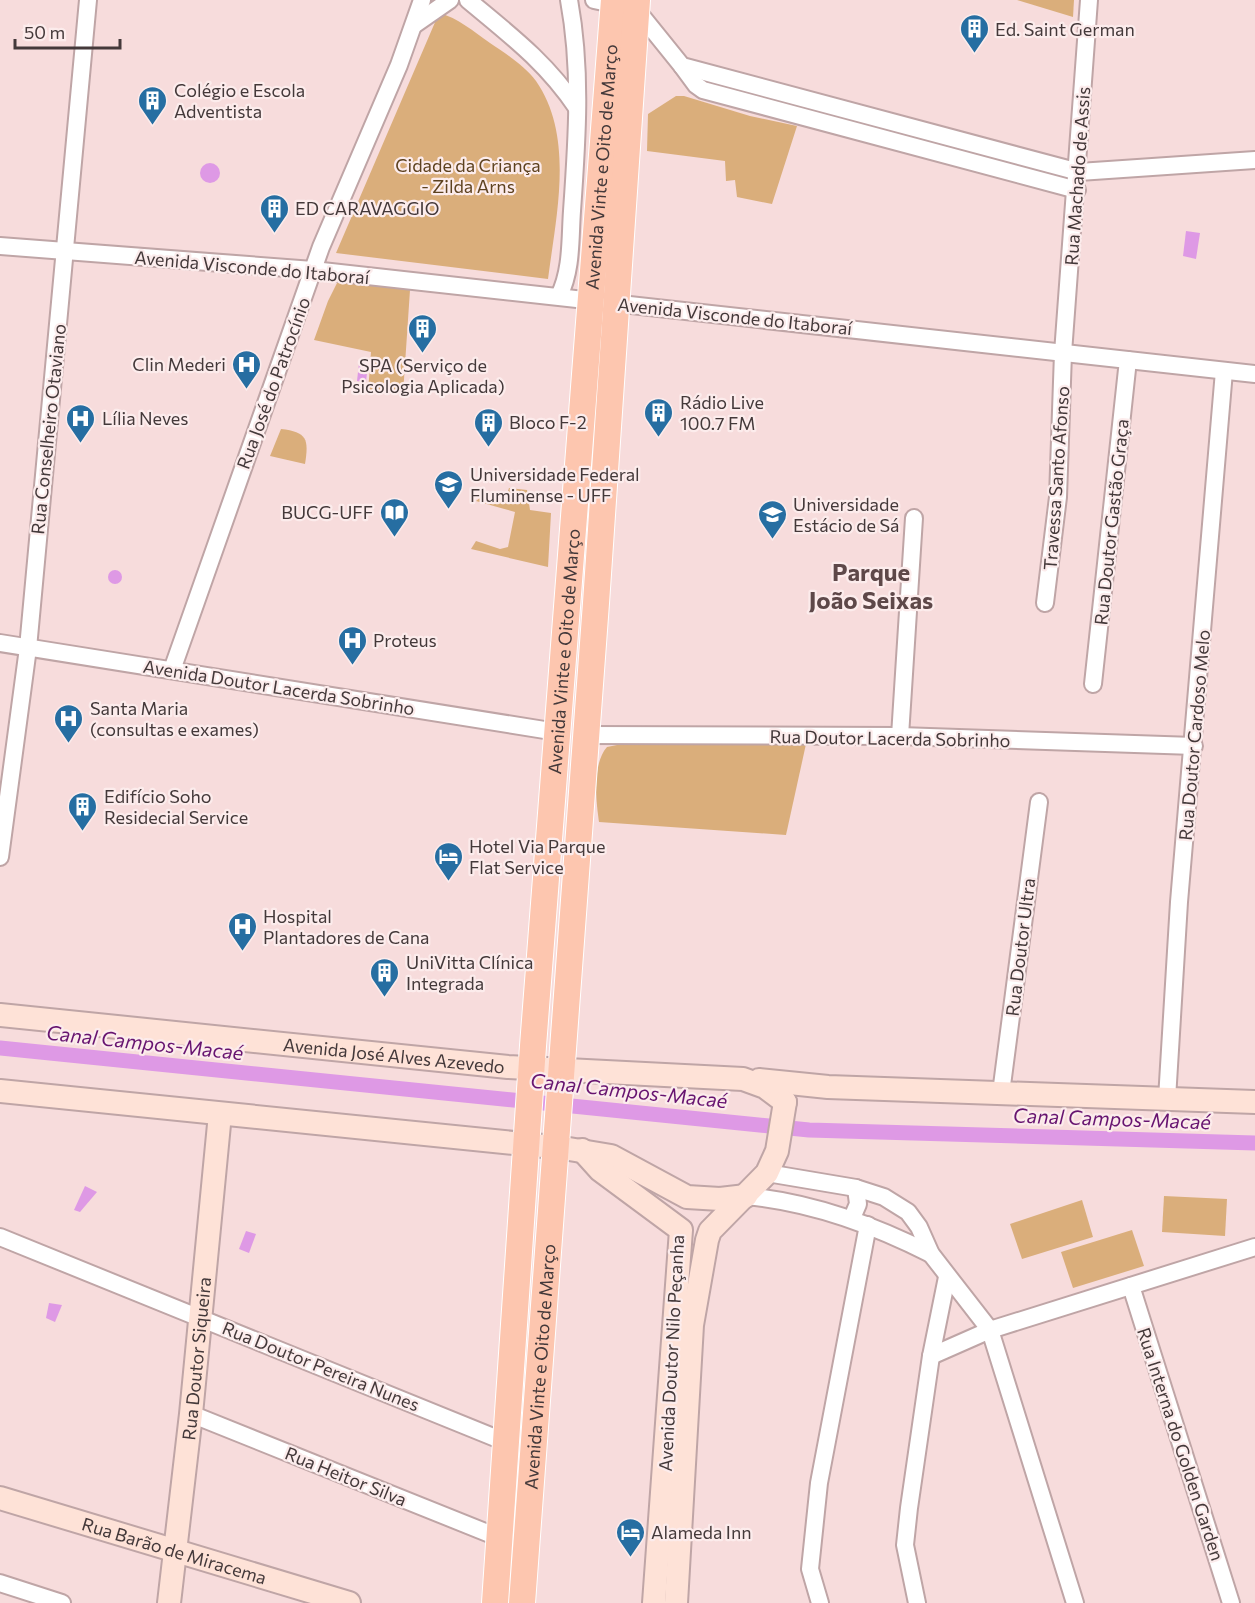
<svg xmlns="http://www.w3.org/2000/svg" width="1255" height="1603" viewBox="0 0 1255 1603" font-family="Commissioner,sans-serif">
  <style>
    .green { fill: #daae7b }
    .water { fill: #de99e5 }
    .lines { fill: none; stroke-linecap: round; stroke-linejoin: round }
    .canal { stroke: #de99e5; stroke-width: 15 }
    .street-casing { stroke: #bfa5a6; stroke-width: 20 }
    .secondary-casing { stroke: #bfa5a6; stroke-width: 26 }
    .primary-casing { stroke: #fff; stroke-width: 28 }
    .street { stroke: #fff; stroke-width: 16 }
    .secondary { stroke: #fee2d7; stroke-width: 22 }
    .primary { stroke: #fdc6af; stroke-width: 26 }
    .labels { text-anchor: middle; dominant-baseline: central; stroke-width: 4.5; stroke-linejoin: round; paint-order: stroke }
    .poi-label { font-size: 18px; fill: #44393a; stroke: #fcecec; text-anchor: start }
    .park-label { font-size: 18px; fill: #5e421f; stroke: #fcecec }
    .street-label { font-size: 18px; fill: #44393a; stroke: #fcecec }
    .water-label { font-size: 20px; font-style: italic; fill: #671470; stroke: #fcecec }
    .district-label { font-size: 24px; font-weight: bold; fill: #5e4849; stroke: #fcecec }
  </style>
  <rect width="100%" height="100%" fill="#f7dcdc"/>
  <g class="green">
    <polygon points="1017,0 1074,0 1073,17"/>
    <path d="M439,13C458,18 473,31 490,43C505,53 525,66 536,81C575,137 556,216 548,279L336,253Z"/>
    <polygon points="676,96 684,96 750,116 797,126 772,204 737,197 735,180 726,181 725,161 647,151 648,114"/>
    <polygon points="345,281 410,290 403,394 368,392 371,352 314,340 328,301 337,283"/>
    <path d="M281,429C307,432 309,439 305,464L270,456Z"/>
    <polygon points="509,488 527,490 530,510 551,513 548,567 471,549 476,541 500,549 508,547 515,512 476,501 481,497 507,494"/>
    <path d="M622,744H806L786,835L599,822C596,801 592,764 607,747Z"/>
    <polygon points="1164,1196 1227,1199 1225,1236 1162,1232"/>
    <polygon points="1082,1200 1093,1237 1022,1259 1010,1224"/>
    <polygon points="1132,1230 1144,1266 1073,1288 1061,1252"/>
  </g>
  <g class="water">
    <circle cx="210" cy="173" r="10"/>
    <polygon points="1186,231 1200,233 1196,259 1183,256"/>
    <polygon points="359,363 368,364 366,382 357,381"/>
    <circle cx="115" cy="577" r="7"/>
    <polygon points="85,1186 97,1192 80,1212 74,1210"/>
    <polygon points="246,1231 256,1234 249,1253 239,1249"/>
    <polygon points="49,1303 62,1305 55,1322 46,1318"/>
  </g>
  <g class="lines">
    <polyline class="canal" points="0,1048 809,1130 1255,1143"/>
    <defs>
      <g id="street">
        <path d="M468,0C510,35 546,62 577,108"/>
        <polyline points="594,0 636,9 682,66 1079,172 1255,160"/>
        <polyline points="414,25 450,0"/>
        <polyline points="682,66 696,85 703,90 1077,190"/>
        <polyline points="0,246 313,270 1255,374"/>
        <path d="M559,296C572,270 570,239 572,211C577,140 582,70 569,0"/>
        <polyline points="1045,603 1058,497 1063,353 1089,0"/>
        <polyline points="0,643 557,732"/>
        <polyline points="172,670 321,247 399,65 422,0"/>
        <polyline points="1093,684 1128,360"/>
        <polyline points="585,735 900,736 1194,746"/>
        <polyline points="900,736 914,518"/>
        <polyline points="0,857 28,648 88,0"/>
        <polyline points="1001,1093 1039,802"/>
        <polyline points="1167,1099 1179,902 1224,371"/>
        <polyline points="767,1173 856,1188 884,1197 908,1212 919,1227 931,1254 990,1330 1075,1603"/>
        <path d="M746,1196C812,1202 872,1224 931,1254"/>
        <polyline points="852,1218 858,1204 856,1188"/>
        <polyline points="0,1237 508,1443"/>
        <polyline points="1131,1286 1231,1603"/>
        <polyline points="931,1356 990,1330 1255,1247"/>
        <polyline points="191,1414 500,1538"/>
        <polyline points="0,1583 62,1603"/>
        <polyline points="820,1603 810,1569 819,1483 868,1225"/>
        <polyline points="917,1603 905,1545 909,1508 931,1356 947,1277"/>
      </g>
      <g id="secondary">
        <path id="s1" d="M0,1015L508,1067L743,1079L765,1087L785,1102"/>
        <polyline points="759,1080 828,1087 1255,1102"/>
        <polyline points="0,1091 563,1148 611,1156 687,1197 720,1199 746,1196"/>
        <polyline points="582,1150 600,1170 681,1230 654,1603"/>
        <path id="s2" d="M0,1498L349,1603"/>
        <path id="s3" d="M169,1603L191,1414L220,1114"/>
        <polyline points="676,1603 692,1325 707,1240 710,1231 767,1173 777,1151 785,1102"/>
      </g>
      <g id="primary">
        <path id="s4" d="M495,1603L533,1046L614,0"/>
        <path id="s5" d="M522,1603L596,603L637,0"/>
      </g>
    </defs>
    <use href="#street" class="street-casing"/>
    <use href="#secondary" class="secondary-casing"/>
    <use href="#primary" class="primary-casing"/>
    <use href="#street" class="street"/>
    <use href="#secondary" class="secondary"/>
    <use href="#primary" class="primary"/>
  </g>
  <defs>
    <symbol id="building-pin" viewBox="-11 -11 22 30"><path d="M0 17L-7.5 6A9.5 9.5 0 1 1 7.5 6Z" fill="#266ea2" stroke="#fcecec"/><path d="M-4-6H4V6H1V3H-1V6H-4ZM-2.5-4.3h1.7v1.8h-1.7ZM.8-4.3h1.7v1.8H.8ZM-2.5-1h1.7V.8h-1.7ZM.8-1h1.7V.8H.8Z" fill="#fff"/></symbol>
    <symbol id="hospital-pin" viewBox="-11 -11 22 30"><path d="M0 17L-7.5 6A9.5 9.5 0 1 1 7.5 6Z" fill="#266ea2" stroke="#fcecec"/><path d="M-5-5h3v3.5h4V-5h3V5h-3V1.5h-4V5h-3Z" fill="#fff"/></symbol>
    <symbol id="university-pin" viewBox="-11 -11 22 30"><path d="M0 17L-7.5 6A9.5 9.5 0 1 1 7.5 6Z" fill="#266ea2" stroke="#fcecec"/><path d="M0-5L7-2L0 1L-7-2ZM-4 1L0 2.5L4 1V4Q0 6-4 4Z" fill="#fff"/></symbol>
    <symbol id="library-pin" viewBox="-11 -11 22 30"><path d="M0 17L-7.5 6A9.5 9.5 0 1 1 7.5 6Z" fill="#266ea2" stroke="#fcecec"/><path d="M-6-4Q-3-5.5-.7-3.5V5Q-3 3-6 4ZM6-4Q3-5.5 .7-3.5V5Q3 3 6 4Z" fill="#fff"/></symbol>
    <symbol id="hotel-pin" viewBox="-11 -11 22 30"><path d="M0 17L-7.5 6A9.5 9.5 0 1 1 7.5 6Z" fill="#266ea2" stroke="#fcecec"/><path d="M-6-4.5h1.5V1H6V5H4.5V3h-9V5H-6ZM-4 0a1.8 1.8 0 1 1 3.6 0ZM.5 0V-2.5h3Q6-2.5 6 0Z" fill="#fff"/></symbol>
  </defs>
  <g fill-rule="evenodd">
    <use href="#building-pin" x="958" y="12" width="33" height="45"/>
    <use href="#building-pin" x="136" y="84" width="33" height="45"/>
    <use href="#building-pin" x="258" y="192" width="33" height="45"/>
    <use href="#building-pin" x="406" y="312" width="33" height="45"/>
    <use href="#hospital-pin" x="230" y="348" width="33" height="45"/>
    <use href="#building-pin" x="642" y="396" width="33" height="45"/>
    <use href="#hospital-pin" x="64" y="402" width="33" height="45"/>
    <use href="#building-pin" x="472" y="406" width="33" height="45"/>
    <use href="#university-pin" x="432" y="468" width="33" height="45"/>
    <use href="#library-pin" x="378" y="496" width="33" height="45"/>
    <use href="#university-pin" x="756" y="498" width="33" height="45"/>
    <use href="#hospital-pin" x="336" y="624" width="33" height="45"/>
    <use href="#hospital-pin" x="52" y="702" width="33" height="45"/>
    <use href="#building-pin" x="66" y="790" width="33" height="45"/>
    <use href="#hotel-pin" x="432" y="840" width="33" height="45"/>
    <use href="#hospital-pin" x="226" y="910" width="33" height="45"/>
    <use href="#building-pin" x="368" y="956" width="33" height="45"/>
    <use href="#hotel-pin" x="614" y="1516" width="33" height="45"/>
  </g>
  <g class="labels">
    <g class="poi-label">
      <text x="995" y="29">Ed. Saint German</text>
      <text x="174" y="90">Colégio e Escola<tspan x="174" dy="21">Adventista</tspan></text>
      <text x="295" y="208">ED CARAVAGGIO</text>
      <text x="226" y="364" text-anchor="end">Clin Mederi</text>
      <text x="423" y="365" text-anchor="middle">SPA (Serviço de<tspan x="423" dy="21">Psicologia Aplicada)</tspan></text>
      <text x="680" y="402">Rádio Live<tspan x="680" dy="21">100.7 FM</tspan></text>
      <text x="102" y="418">Lília Neves</text>
      <text x="509" y="422">Bloco F-2</text>
      <text x="470" y="474">Universidade Federal<tspan x="470" dy="21">Fluminense - UFF</tspan></text>
      <text x="793" y="504">Universidade<tspan x="793" dy="21">Estácio de Sá</tspan></text>
      <text x="373" y="512" text-anchor="end">BUCG-UFF</text>
      <text x="373" y="640">Proteus</text>
      <text x="90" y="708">Santa Maria<tspan x="90" dy="21">(consultas e exames)</tspan></text>
      <text x="104" y="796">Edifício Soho<tspan x="104" dy="21">Residecial Service</tspan></text>
      <text x="469" y="846">Hotel Via Parque<tspan x="469" dy="21">Flat Service</tspan></text>
      <text x="263" y="916">Hospital<tspan x="263" dy="21">Plantadores de Cana</tspan></text>
      <text x="406" y="962">UniVitta Clínica<tspan x="406" dy="21">Integrada</tspan></text>
      <text x="651" y="1532">Alameda Inn</text>
    </g>
    <g class="park-label">
      <text x="468" y="165">Cidade da Criança<tspan x="468" dy="21">- Zilda Arns</tspan></text>
    </g>
    <g class="street-label">
      <text stroke="none"><textPath href="#s4" startOffset="1440">Avenida Vinte e Oito de Março</textPath></text>
      <text transform="translate(1077 176) rotate(-86)">Rua Machado de Assis</text>
      <text transform="translate(252 267) rotate(5)">Avenida Visconde do Itaboraí</text>
      <text transform="translate(735 316) rotate(6)">Avenida Visconde do Itaboraí</text>
      <text transform="translate(273 383) rotate(-70)">Rua José do Patrocínio</text>
      <text transform="translate(48 429) rotate(-84)">Rua Conselheiro Otaviano</text>
      <text transform="translate(1056 478) rotate(-86)">Travessa Santo Afonso</text>
      <text transform="translate(1111 522) rotate(-84)">Rua Doutor Gastão Graça</text>
      <text stroke="none"><textPath href="#s4" startOffset="954">Avenida Vinte e Oito de Março</textPath></text>
      <text transform="translate(279 687) rotate(9)">Avenida Doutor Lacerda Sobrinho</text>
      <text transform="translate(1194 735) rotate(-85)">Rua Doutor Cardoso Melo</text>
      <text transform="translate(890 738) rotate(1)">Rua Doutor Lacerda Sobrinho</text>
      <text transform="translate(1020 947) rotate(-83)">Rua Doutor Ultra</text>
      <text stroke="none"><textPath href="#s1" startOffset="396">Avenida José Alves Azevedo</textPath></text>
      <text transform="translate(671 1353) rotate(-87)">Avenida Doutor Nilo Peçanha</text>
      <text stroke="none"><textPath href="#s3" startOffset="246">Rua Doutor Siqueira</textPath></text>
      <text transform="translate(321 1366) rotate(22)">Rua Doutor Pereira Nunes</text>
      <text stroke="none"><textPath href="#s5" startOffset="237">Avenida Vinte e Oito de Março</textPath></text>
      <text transform="translate(1181 1444) rotate(72)">Rua Interna do Golden Garden</text>
      <text transform="translate(346 1476) rotate(22)">Rua Heitor Silva</text>
      <text stroke="none"><textPath href="#s2" startOffset="182">Rua Barão de Miracema</textPath></text>
    </g>
    <g class="water-label">
      <text transform="translate(145 1042) rotate(6)">Canal Campos-Macaé</text>
      <text transform="translate(629 1090) rotate(6)">Canal Campos-Macaé</text>
      <text transform="translate(1112 1118) rotate(2)">Canal Campos-Macaé</text>
    </g>
    <g class="district-label">
      <text x="871" y="571">Parque<tspan x="871" dy="28">João Seixas</tspan></text>
    </g>
  </g>
  <path d="M15 39v9h105v-9" fill="none" stroke="#44393a" stroke-width="3"/>
  <text x="24" y="39" font-size="18" fill="#44393a" stroke="#fcecec" stroke-width="4.5" paint-order="stroke">50 m</text>
</svg>
